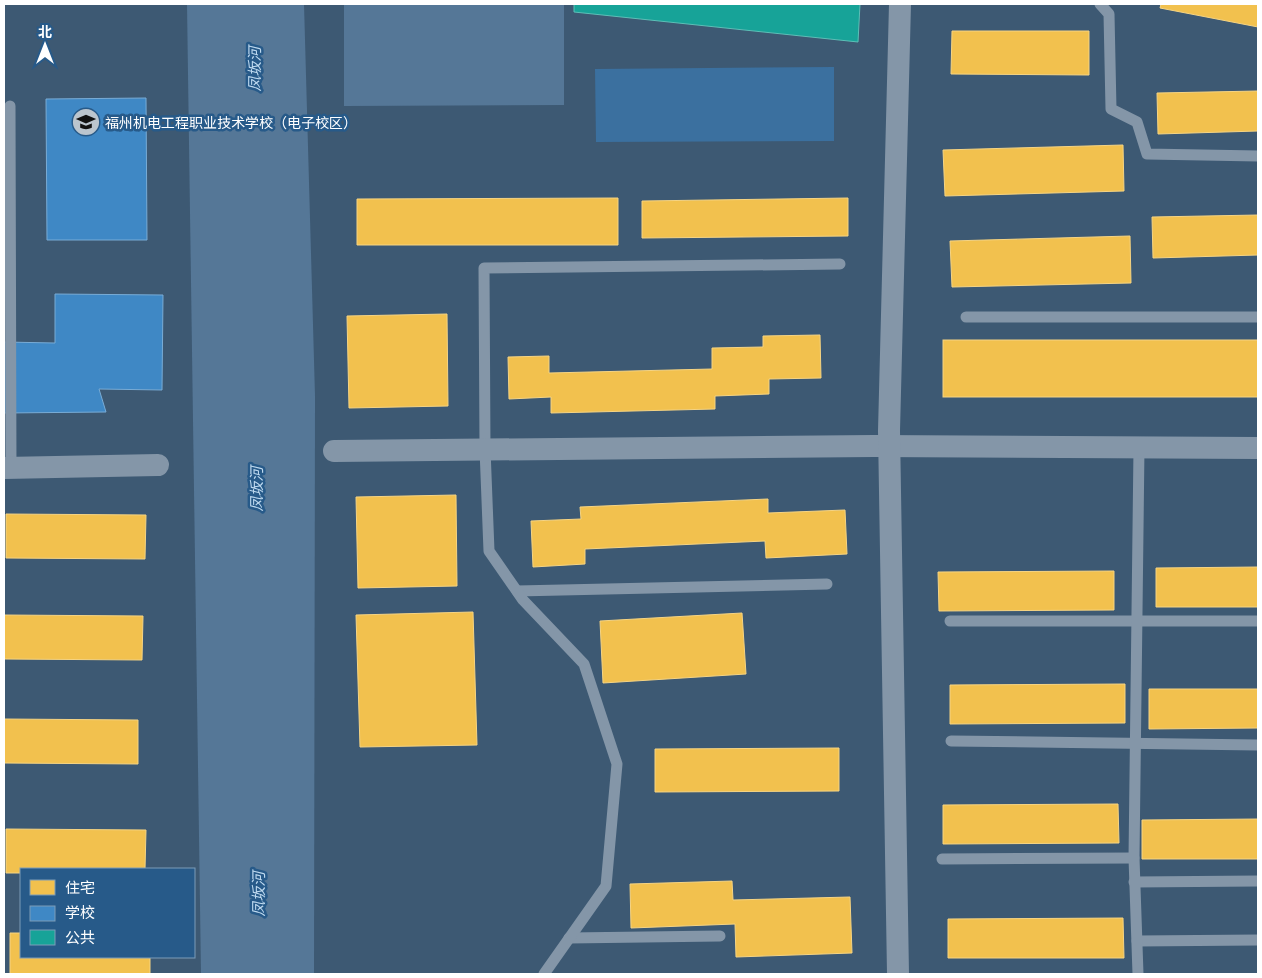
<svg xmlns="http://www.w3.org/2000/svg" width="1262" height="978" viewBox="0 0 1262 978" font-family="Manrope,'Noto Sans SC',sans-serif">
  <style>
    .green { fill: #3b709f }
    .water { fill: #557797 }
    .homes { fill: #f2c14e; stroke: #f6d483 }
    .schools { fill: #3f88c5; stroke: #79acd6 }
    .public { fill: #17a398; stroke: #5dbfb7 }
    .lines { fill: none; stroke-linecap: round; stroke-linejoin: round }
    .service { stroke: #8496a8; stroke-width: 11 }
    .minor { stroke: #8496a8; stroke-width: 22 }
    .labels { text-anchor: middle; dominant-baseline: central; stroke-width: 5; stroke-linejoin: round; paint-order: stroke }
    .poi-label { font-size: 14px; fill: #fff; stroke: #275a89; text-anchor: start }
    .water-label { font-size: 15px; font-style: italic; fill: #bfdaf0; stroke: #275a89 }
  </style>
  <rect width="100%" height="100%" fill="#3d5973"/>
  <polygon class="green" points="834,67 834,141 596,142 595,69"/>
  <g class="water">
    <polygon points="187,4 304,4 315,396 314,974 201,974"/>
    <polygon points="344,4 564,4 564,105 344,106"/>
  </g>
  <g class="homes">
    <polygon points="1161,4 1258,4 1258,27 1160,8"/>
    <polygon points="952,31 1089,31 1089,75 951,74"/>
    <polygon points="1258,91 1258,131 1158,134 1157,93"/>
    <polygon points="1123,145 1124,191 945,196 943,150"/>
    <polygon points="618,198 618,245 357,245 357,199"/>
    <polygon points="848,198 848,236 642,238 642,201"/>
    <polygon points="1258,215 1258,255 1153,258 1152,217"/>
    <polygon points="1130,236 1131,283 952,287 950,241"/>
    <polygon points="447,314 448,406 349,408 347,316"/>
    <polygon points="820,335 821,378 769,379 769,394 715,396 715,409 551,413 551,397 509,399 508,357 549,356 549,373 712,369 712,348 763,347 763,336"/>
    <rect x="943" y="340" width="315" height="57"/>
    <polygon points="456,495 457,586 358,588 356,497"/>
    <polygon points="768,499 768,513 845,510 847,554 766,558 765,541 585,549 585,564 533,567 531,521 581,519 580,507"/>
    <polygon points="6,514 146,515 145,559 6,558"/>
    <polygon points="1258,567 1258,607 1156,607 1156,568"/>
    <polygon points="1114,571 1114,610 939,611 938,572"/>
    <polygon points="473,612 477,745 360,747 356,615"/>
    <polygon points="742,613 746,674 603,683 600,621"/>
    <polygon points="4,615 143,616 142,660 4,659"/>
    <polygon points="1125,684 1125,723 950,724 950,685"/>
    <polygon points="1149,689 1258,689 1258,728 1149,729"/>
    <polygon points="4,719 138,720 138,764 4,763"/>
    <polygon points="839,748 839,791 655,792 655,749"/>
    <polygon points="1118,804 1119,843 943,844 943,805"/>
    <polygon points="1258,819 1258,859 1142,859 1142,820"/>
    <polygon points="6,829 146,830 145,869 21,869 21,873 6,873"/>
    <polygon points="732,881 733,900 850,897 852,953 736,957 735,924 631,928 630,884"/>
    <polygon points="1123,918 1124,958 948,958 948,919"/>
    <polygon points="10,933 21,933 21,957 150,957 150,974 10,974"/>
  </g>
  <g class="schools">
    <polygon points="146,98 147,240 47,240 46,99"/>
    <polygon points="55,294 163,295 162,390 99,389 106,412 4,413 4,342 55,343"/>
  </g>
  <polygon class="public" points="574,4 860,4 858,42 574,12"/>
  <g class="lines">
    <g class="service">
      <polyline points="1100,4 1109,14 1111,109 1137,122 1147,154 1258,156"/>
      <polyline points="10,106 11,468"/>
      <polyline points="966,317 1258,317"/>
      <polyline points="517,591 827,584"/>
      <polyline points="950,621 1258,621"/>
      <polyline points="951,741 1258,745"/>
      <polyline points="942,859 1134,858"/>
      <polyline points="1134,882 1258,881"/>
      <polyline points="569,938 720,936"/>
      <polyline points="1137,941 1258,940"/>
      <polyline points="544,974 606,886 617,764 584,664 523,600 489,551 485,449 484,268 840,264"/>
      <polyline points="1138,974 1134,858 1139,448"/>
    </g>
    <g class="minor">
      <polyline points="334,451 874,446 1258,448"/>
      <polyline points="4,468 158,465"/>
      <polyline points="898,974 889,431 900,4"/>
    </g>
  </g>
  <defs>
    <symbol id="school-disc" viewBox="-11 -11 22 22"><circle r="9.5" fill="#bbc5ce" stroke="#275a89"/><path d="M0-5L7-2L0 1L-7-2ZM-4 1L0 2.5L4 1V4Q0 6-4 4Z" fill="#111"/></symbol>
  </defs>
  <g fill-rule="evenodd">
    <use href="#school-disc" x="70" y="106" width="32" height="32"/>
  </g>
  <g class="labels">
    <g class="poi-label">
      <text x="105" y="122">福州机电工程职业技术学校（电子校区）</text>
    </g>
    <g class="water-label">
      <text transform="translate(254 69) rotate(-90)">凤坂河</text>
      <text transform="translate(256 489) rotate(-90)">凤坂河</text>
      <text transform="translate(258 894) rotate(-90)">凤坂河</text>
    </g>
  </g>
  <rect width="1262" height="978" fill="none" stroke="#ffffff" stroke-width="10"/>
  <rect x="20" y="868" width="175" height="90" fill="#275a89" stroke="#7d9cb8"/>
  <rect x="30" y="880" width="25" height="15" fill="#f2c14e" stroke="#7d9cb8"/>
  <text x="65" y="893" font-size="15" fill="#ffffff">住宅</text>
  <rect x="30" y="906" width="25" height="15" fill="#3f88c5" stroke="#7d9cb8"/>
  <text x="65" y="918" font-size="15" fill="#ffffff">学校</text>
  <rect x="30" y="930" width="25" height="15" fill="#17a398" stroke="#7d9cb8"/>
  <text x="65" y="943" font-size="15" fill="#ffffff">公共</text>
  <g transform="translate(45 45)" stroke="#275a89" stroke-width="4" paint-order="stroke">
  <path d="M0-4L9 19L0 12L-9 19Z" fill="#ffffff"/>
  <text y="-8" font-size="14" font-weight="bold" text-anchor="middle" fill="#ffffff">北</text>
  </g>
</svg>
